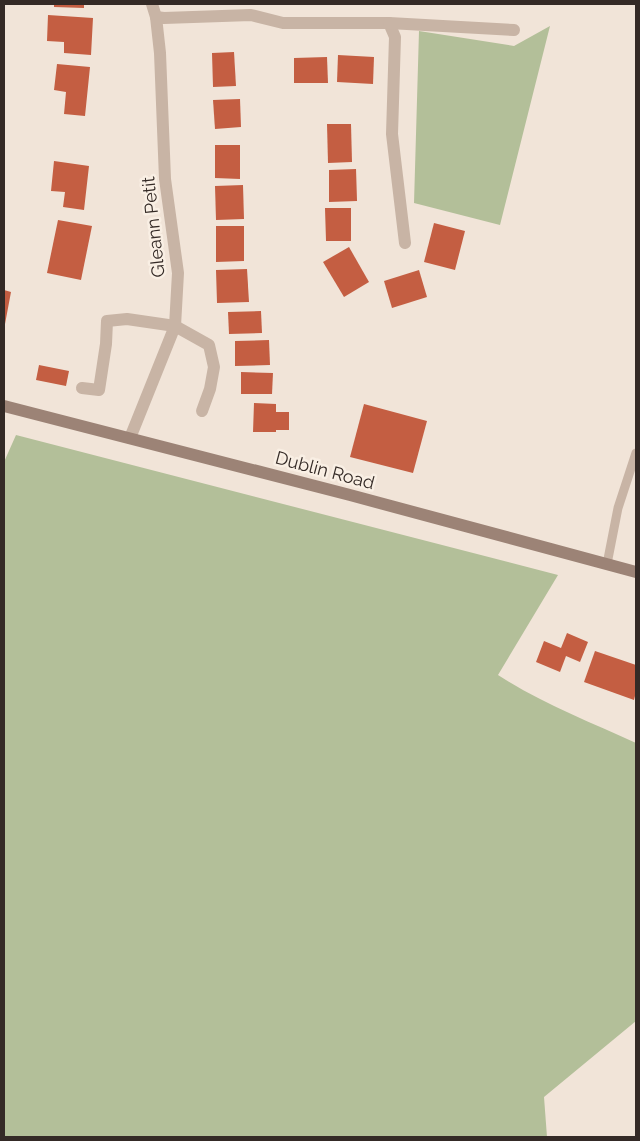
<svg xmlns="http://www.w3.org/2000/svg" width="640" height="1141" viewBox="0 0 640 1141" font-family="Raleway,sans-serif">
  <style>
    .green { fill: #b3bf99 }
    .building { fill: #c45e42 }
    .lines { fill: none; stroke-linecap: round; stroke-linejoin: round }
    .lane { stroke: #c8b4a5; stroke-width: 9 }
    .street { stroke: #c8b4a5; stroke-width: 12 }
    .secondary { stroke: #9c8376; stroke-width: 12 }
    .labels { text-anchor: middle; dominant-baseline: central; stroke-width: 5; stroke-linejoin: round; paint-order: stroke }
    .street-label { font-size: 18px; fill: #342a26; stroke: #f9efe4 }
  </style>
  <rect width="100%" height="100%" fill="#f1e4d8"/>
  <g class="green">
    <polygon points="550,26 500,225 414,203 419,31 514,46"/>
    <path d="M16,435L558,575L498,675C541,703 590,722 636,743V1021L544,1097L547,1137H4V462Z"/>
  </g>
  <g class="building">
    <polygon points="54,4 84,4 84,8 54,7"/>
    <polygon points="48,15 93,18 91,55 64,53 64,42 47,41"/>
    <polygon points="234,52 236,86 213,87 212,53"/>
    <polygon points="338,55 374,57 373,84 337,82"/>
    <polygon points="327,57 328,83 294,83 294,58"/>
    <polygon points="57,64 90,67 85,116 64,114 66,92 54,90"/>
    <polygon points="240,99 241,127 215,129 213,100"/>
    <polygon points="327,124 351,124 352,162 328,163"/>
    <polygon points="215,145 240,145 240,179 215,178"/>
    <polygon points="54,161 89,166 84,210 63,207 65,192 51,191"/>
    <polygon points="356,169 357,201 329,202 329,170"/>
    <polygon points="243,185 244,219 216,220 215,186"/>
    <polygon points="325,208 351,208 351,241 326,241"/>
    <polygon points="58,220 92,226 81,280 47,273"/>
    <polygon points="434,223 465,231 455,270 424,262"/>
    <polygon points="216,226 244,226 244,261 216,262"/>
    <polygon points="349,247 369,282 344,297 323,262"/>
    <polygon points="247,269 249,302 217,303 216,270"/>
    <polygon points="419,270 427,297 392,308 384,281"/>
    <polygon points="4,290 11,292 5,324 4,324"/>
    <polygon points="261,311 262,333 229,334 228,312"/>
    <polygon points="269,340 270,365 235,366 235,341"/>
    <polygon points="39,365 69,371 66,386 36,380"/>
    <polygon points="241,372 273,373 272,394 241,394"/>
    <polygon points="254,403 276,404 276,412 289,412 289,430 276,430 276,432 253,432"/>
    <polygon points="364,404 427,421 413,473 350,457"/>
    <polygon points="567,633 588,642 580,662 566,656 560,672 536,662 544,641 561,648"/>
    <polygon points="595,651 636,665 636,692 634,700 584,682"/>
  </g>
  <g class="lines">
    <polyline class="lane" points="607,564 618,508 636,453"/>
    <g class="street">
      <polyline points="156,17 164,18 251,15 283,23 389,23 395,37 392,134 405,243"/>
      <polyline points="389,23 514,30"/>
      <polyline points="82,388 99,390 106,344 107,321 127,319 175,326 209,345 214,367 210,389 202,411"/>
      <polyline points="130,438 175,326 178,273 165,179 160,53 156,17 152,4"/>
    </g>
    <polyline class="secondary" points="4,406 350,495 636,572"/>
  </g>
  <g class="labels">
    <g class="street-label">
      <text transform="translate(153 227) rotate(-96)">Gleann Petit</text>
      <text transform="translate(325 470) rotate(15)">Dublin Road</text>
    </g>
  </g>
  <rect width="640" height="1141" fill="none" stroke="#342a26" stroke-width="10"/>
</svg>
